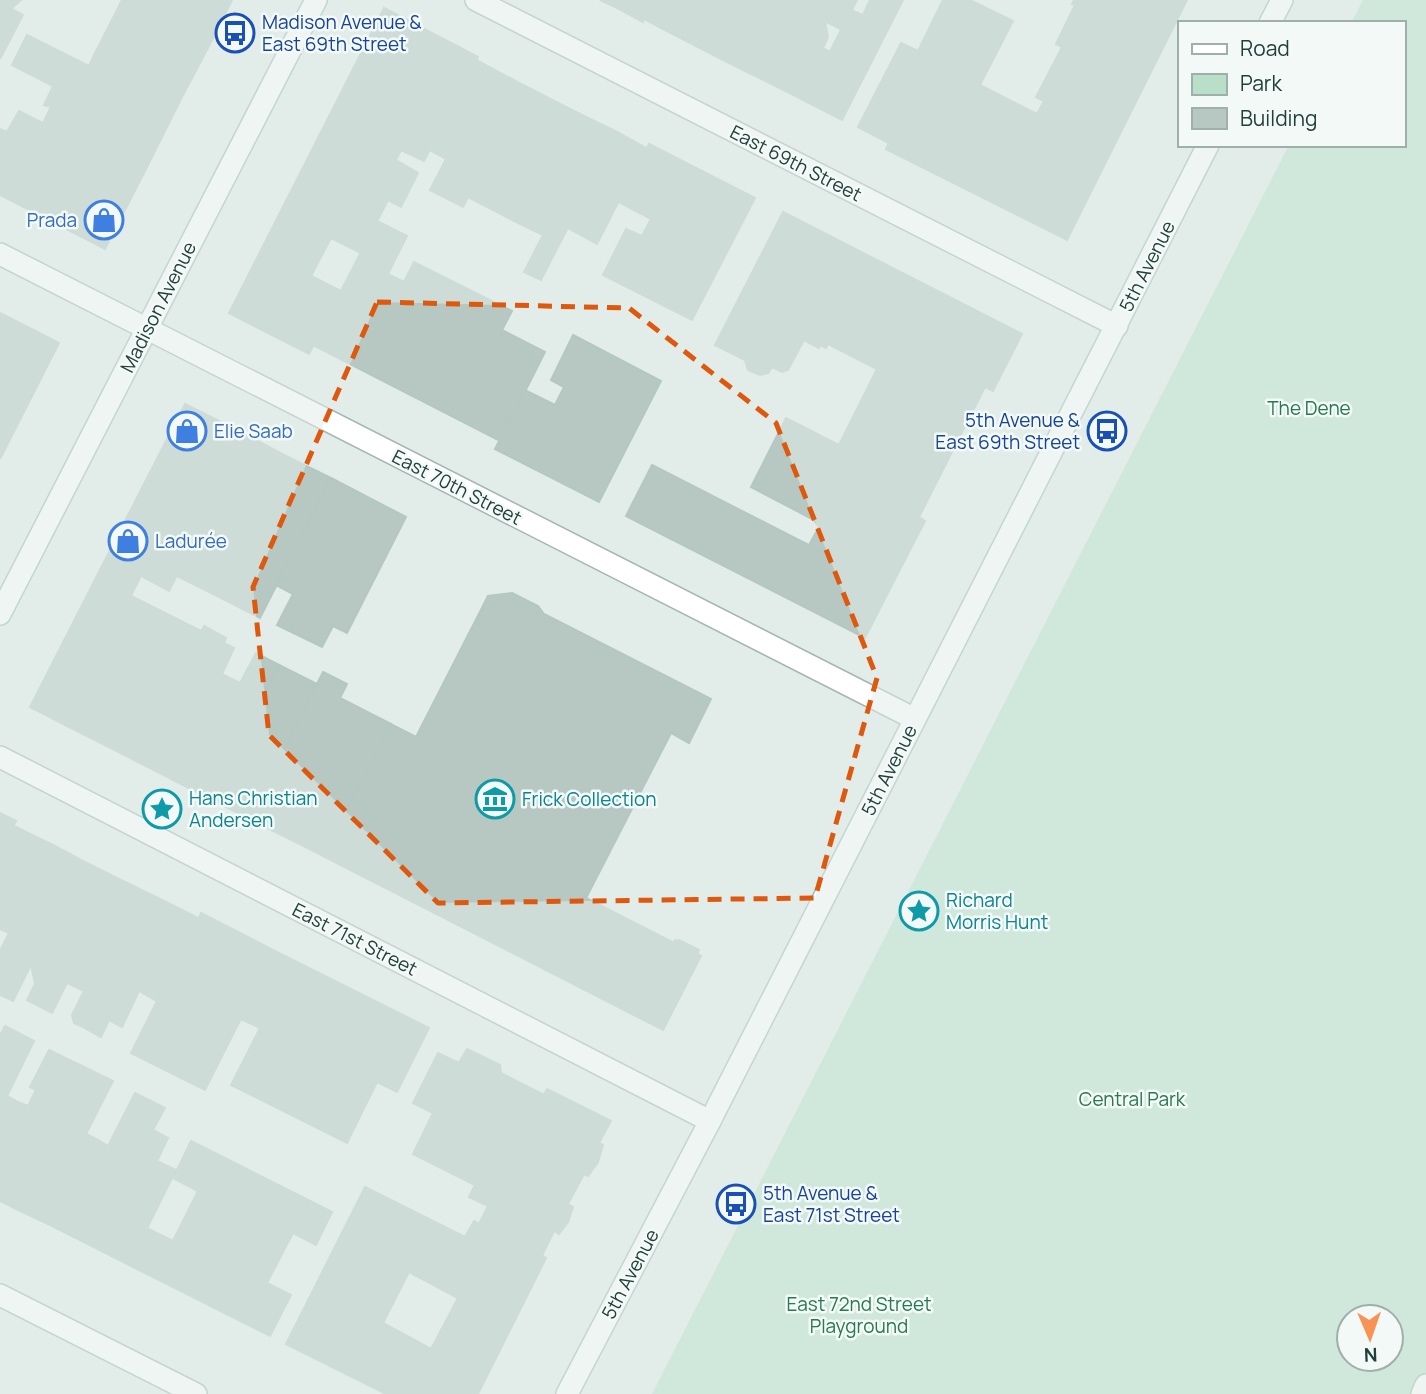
<svg xmlns="http://www.w3.org/2000/svg" width="1426" height="1394" viewBox="0 0 1426 1394" font-family="Manrope,sans-serif">
  <style>
    .green { fill: #badfc9; fill-rule: evenodd }
    .building { fill: #b7c8c3; stroke: #b4c7c2; stroke-width: 2; fill-rule: evenodd }
    .lines { fill: none; stroke-linecap: round; stroke-linejoin: round }
    .street-casing { stroke: #a4b5b2; stroke-width: 24 }
    .secondary-casing { stroke: #a0bab4; stroke-width: 24 }
    .street { stroke: #fff; stroke-width: 21 }
    .secondary { stroke: #fff; stroke-width: 21 }
    .marked { fill: none; stroke: #de580e; stroke-width: 5; stroke-dasharray: 14 9; stroke-linejoin: round }
    .labels { text-anchor: middle; dominant-baseline: central; stroke-width: 5; stroke-linejoin: round; paint-order: stroke }
    .transit-label { font-size: 19px; fill: #164399; stroke: #f3f9f7; text-anchor: start }
    .street-label { font-size: 19px; fill: #213f3b; stroke: #f3f9f7 }
    .shop-label { font-size: 19px; fill: #366cbe; stroke: #f3f9f7; text-anchor: start }
    .park-label { font-size: 19px; fill: #297852; stroke: #f3f9f7 }
    .culture-label { font-size: 19px; fill: #0d838f; stroke: #f3f9f7; text-anchor: start }
  </style>
  <rect width="100%" height="100%" fill="#e2edea"/>
  <path class="green" d="M1363,0H1426V1394H652L1289,145H1403V23H1351ZM1349,1317H1391V1359H1349Z"/>
  <g class="building">
    <polygon points="0,0 21,0 11,9 0,3"/>
    <polygon points="122,0 232,0 208,48 120,4"/>
    <polygon points="600,0 617,0 613,6"/>
    <polygon points="617,0 675,0 661,28 644,19 643,22 613,6"/>
    <polygon points="675,0 751,0 721,59 661,28"/>
    <polygon points="751,0 857,0 842,30 825,21 828,37 823,48 830,52 805,101 721,59"/>
    <polygon points="870,0 903,0 842,120 805,101 851,10 863,15"/>
    <polygon points="943,0 970,0 1013,21 980,85 1037,114 1044,101 1036,97 1062,47 1143,88 1067,240 886,149 889,143 858,127 901,43 918,51"/>
    <polygon points="1074,0 1187,0 1143,88 1056,44 1075,5 1072,4"/>
    <polygon points="0,3 23,15 0,59"/>
    <polygon points="120,4 208,48 181,99 94,55"/>
    <polygon points="384,8 478,57 424,161 401,150 396,160 418,173 401,207 388,200 361,253 331,238 311,276 341,291 309,354 229,313"/>
    <polygon points="27,35 89,66 94,55 181,99 160,141 12,65"/>
    <polygon points="476,60 525,86 463,207 430,190 446,159 430,150"/>
    <polygon points="53,86 160,141 143,175 43,123 51,107 44,105"/>
    <polygon points="525,86 574,111 518,223 468,197"/>
    <polygon points="19,111 143,175 105,249 0,195 0,129 7,132"/>
    <polygon points="574,111 617,132 541,280 524,272 543,235 518,223"/>
    <polygon points="617,132 646,148 597,244 568,228"/>
    <polygon points="649,144 755,198 692,320 603,275 626,229 642,236 651,219 619,202"/>
    <polygon points="783,212 1022,334 993,391 985,387 919,517 925,521 891,587 809,545 819,527 814,520 751,487 786,418 839,445 877,369 828,344 826,348 820,345 819,348 804,340 788,370 782,372 772,367 768,373 760,375 748,370 745,360 715,345"/>
    <polygon points="377,221 407,236 388,274 404,282 414,262 512,311 502,330 545,352 500,441 313,345"/>
    <polygon points="0,313 59,343 0,459"/>
    <polygon points="573,335 661,381 599,502 495,449 525,390 555,405 564,387 551,380"/>
    <polygon points="185,404 215,419 136,573 106,558"/>
    <polygon points="215,419 248,436 169,591 136,573"/>
    <polygon points="248,436 292,459 221,598 177,576"/>
    <polygon points="292,459 331,478 260,618 221,598"/>
    <polygon points="652,465 891,587 865,638 626,516"/>
    <polygon points="331,478 406,517 347,633 333,626 322,647 277,625 293,594 276,585"/>
    <polygon points="106,558 141,576 65,725 30,707"/>
    <polygon points="512,593 538,606 544,614 711,699 689,743 671,733 586,898 674,943 675,940 678,941 679,940 699,950 697,954 701,956 663,1030 323,856 391,724 416,737 488,596"/>
    <polygon points="131,596 201,631 136,761 65,725"/>
    <polygon points="204,626 226,638 224,643 234,648 222,674 226,676 173,780 136,761"/>
    <polygon points="256,653 279,665 211,799 173,780 226,676 240,683"/>
    <polygon points="279,665 317,684 249,819 211,799"/>
    <polygon points="323,672 347,684 340,698 391,724 323,856 249,819"/>
    <polygon points="0,813 16,821 0,854"/>
    <polygon points="14,826 53,845 9,933 0,929 0,854"/>
    <polygon points="53,845 83,861 13,1001 0,995 0,951"/>
    <polygon points="83,861 119,879 52,1013 27,1000 35,984 31,965"/>
    <polygon points="119,879 152,895 85,1028 74,1023 72,1015 84,991 67,983"/>
    <polygon points="152,895 198,918 157,1001 139,991 122,1027 109,1020 101,1037 85,1028"/>
    <polygon points="201,913 275,951 205,1090 131,1053"/>
    <polygon points="275,951 429,1028 397,1092 377,1082 347,1143 231,1085 260,1028 241,1019"/>
    <polygon points="5,1026 34,1041 7,1096 18,1102 0,1138 0,1035"/>
    <polygon points="467,1049 500,1065 501,1073 544,1095 547,1089 611,1121 599,1143 603,1145 598,1162 588,1176 584,1174 568,1204 573,1207 568,1222 559,1234 554,1231 542,1256 479,1224 488,1206 469,1197 475,1185 413,1154 433,1113 413,1103 438,1053 459,1063"/>
    <polygon points="49,1050 82,1066 12,1207 0,1201 0,1138 18,1102 28,1106 36,1090 30,1087"/>
    <polygon points="82,1066 113,1081 86,1134 98,1140 54,1227 12,1207"/>
    <polygon points="135,1093 165,1108 153,1130 168,1138 157,1161 176,1170 129,1265 54,1227 98,1140 108,1146"/>
    <polygon points="191,1141 332,1212 316,1245 293,1233 267,1283 291,1295 270,1336 129,1265 147,1228 173,1241 198,1191 173,1178"/>
    <path d="M365,1187L465,1237L474,1221L546,1258L478,1394H386L286,1344ZM409,1272L458,1298L431,1349L383,1323Z"/>
  </g>
  <g class="lines">
    <defs>
      <g id="street">
        <polyline points="476,0 1117,326"/>
        <polyline points="0,254 915,719"/>
        <polyline points="0,757 710,1121"/>
        <polyline points="1422,1394 1426,1385"/>
      </g>
      <g id="secondary">
        <polyline points="1270,23 1282,0"/>
        <polyline points="0,614 316,0"/>
        <polyline points="0,1295 196,1394"/>
        <polyline points="567,1394 710,1121 1208,145"/>
      </g>
    </defs>
    <use href="#street" class="street-casing"/>
    <use href="#secondary" class="secondary-casing"/>
    <use href="#street" class="street"/>
    <use href="#secondary" class="secondary"/>
  </g>
  <path d="M0 0H1426V1394H0ZM377,302L629,308L776,423L877,678L815,898L438,903L269,735L253,587Z" fill="#e2edea" fill-opacity=".55" fill-rule="evenodd"/>
  <path class="marked" d="M377,302L629,308L776,423L877,678L815,898L438,903L269,735L253,587Z"/>
  <defs>
    <symbol id="bus-ring" viewBox="-11 -11 22 22"><circle r="9.5" fill="#f3f9f7" stroke="#1a4fb4" stroke-width="1.5"/><path d="M-5-6H5V4H4V6H2V4H-2V6H-4V4H-5ZM-3.5-4V0h7V-4ZM-3.5 1.2v1.5H-2V1.2ZM2 1.2v1.5H3.5V1.2Z" fill="#1a4fb4"/></symbol>
    <symbol id="shop-ring" viewBox="-11 -11 22 22"><circle r="9.5" fill="#f3f9f7" stroke="#3f7fe0" stroke-width="1.5"/><path d="M-5-2.5h2.3a2.7 3.5 0 0 1 5.4 0H5L5.5 6h-11ZM-1.5-2.5h3a1.5 2.3 0 0 0-3 0Z" fill="#3f7fe0"/></symbol>
    <symbol id="museum-ring" viewBox="-11 -11 22 22"><circle r="9.5" fill="#f3f9f7" stroke="#0f9aa8" stroke-width="1.5"/><path d="M0-6L6-3V-2H-6V-3ZM-5-1h2V3h-2ZM-1-1h2V3h-2ZM3-1h2V3H3ZM-6 4H6V6H-6Z" fill="#0f9aa8"/></symbol>
    <symbol id="sight-ring" viewBox="-11 -11 22 22"><circle r="9.5" fill="#f3f9f7" stroke="#0f9aa8" stroke-width="1.5"/><path d="M0-6L1.8-2.2L6-1.7L2.9 1.2L3.7 5.4L0 3.3L-3.7 5.4L-2.9 1.2L-6-1.7L-1.8-2.2Z" fill="#0f9aa8"/></symbol>
  </defs>
  <g fill-rule="evenodd">
    <use href="#bus-ring" x="213" y="11" width="44" height="44"/>
    <use href="#shop-ring" x="82" y="198" width="44" height="44"/>
    <use href="#shop-ring" x="165" y="409" width="44" height="44"/>
    <use href="#bus-ring" x="1085" y="409" width="44" height="44"/>
    <use href="#shop-ring" x="106" y="519" width="44" height="44"/>
    <use href="#museum-ring" x="473" y="777" width="44" height="44"/>
    <use href="#sight-ring" x="140" y="787" width="44" height="44"/>
    <use href="#sight-ring" x="897" y="889" width="44" height="44"/>
    <use href="#bus-ring" x="714" y="1182" width="44" height="44"/>
  </g>
  <g class="labels">
    <g class="transit-label">
      <text x="262" y="22">Madison Avenue &amp;<tspan x="262" dy="22">East 69th Street</tspan></text>
      <text x="1080" y="420" text-anchor="end">5th Avenue &amp;<tspan x="1080" dy="22">East 69th Street</tspan></text>
      <text x="763" y="1193">5th Avenue &amp;<tspan x="763" dy="22">East 71st Street</tspan></text>
    </g>
    <g class="street-label">
      <text transform="translate(796 163) rotate(27)">East 69th Street</text>
      <text transform="translate(1147 266) rotate(-63)">5th Avenue</text>
      <text transform="translate(158 307) rotate(-63)">Madison Avenue</text>
      <text transform="translate(457 487) rotate(27)">East 70th Street</text>
      <text transform="translate(889 770) rotate(-63)">5th Avenue</text>
      <text transform="translate(355 939) rotate(27)">East 71st Street</text>
      <text transform="translate(630 1274) rotate(-62)">5th Avenue</text>
    </g>
    <g class="shop-label">
      <text x="77" y="220" text-anchor="end">Prada</text>
      <text x="214" y="431">Elie Saab</text>
      <text x="155" y="541">Ladurée</text>
    </g>
    <g class="park-label">
      <text x="1309" y="408">The Dene</text>
      <text x="1132" y="1099">Central Park</text>
      <text x="859" y="1304">East 72nd Street<tspan x="859" dy="22">Playground</tspan></text>
    </g>
    <g class="culture-label">
      <text x="189" y="798">Hans Christian<tspan x="189" dy="22">Andersen</tspan></text>
      <text x="522" y="799">Frick Collection</text>
      <text x="946" y="900">Richard<tspan x="946" dy="22">Morris Hunt</tspan></text>
    </g>
  </g>
  <rect x="1178" y="21" width="228" height="126" fill="#f3f9f7" stroke="#9fafac" stroke-width="2"/>
  <rect x="1192" y="44" width="35" height="10" fill="#ffffff" stroke="#9fafac" stroke-width="2"/>
  <text x="1240" y="56" font-size="21" fill="#213f3b">Road</text>
  <rect x="1192" y="74" width="35" height="21" fill="#badfc9" stroke="#9fafac" stroke-width="2"/>
  <text x="1240" y="91" font-size="21" fill="#213f3b">Park</text>
  <rect x="1192" y="108" width="35" height="21" fill="#b7c8c3" stroke="#9fafac" stroke-width="2"/>
  <text x="1240" y="126" font-size="21" fill="#213f3b">Building</text>
  <g transform="translate(1370 1338) rotate(178)"><circle r="33" fill="#f3f9f7" stroke="#9fafac" stroke-width="2"/>
  <path d="M0-5L12 26L0 18L-12 26Z" fill="#f99255"/>
  <text y="-10" font-size="19" font-weight="bold" text-anchor="middle" fill="#213f3b">N</text>
  </g>
</svg>
